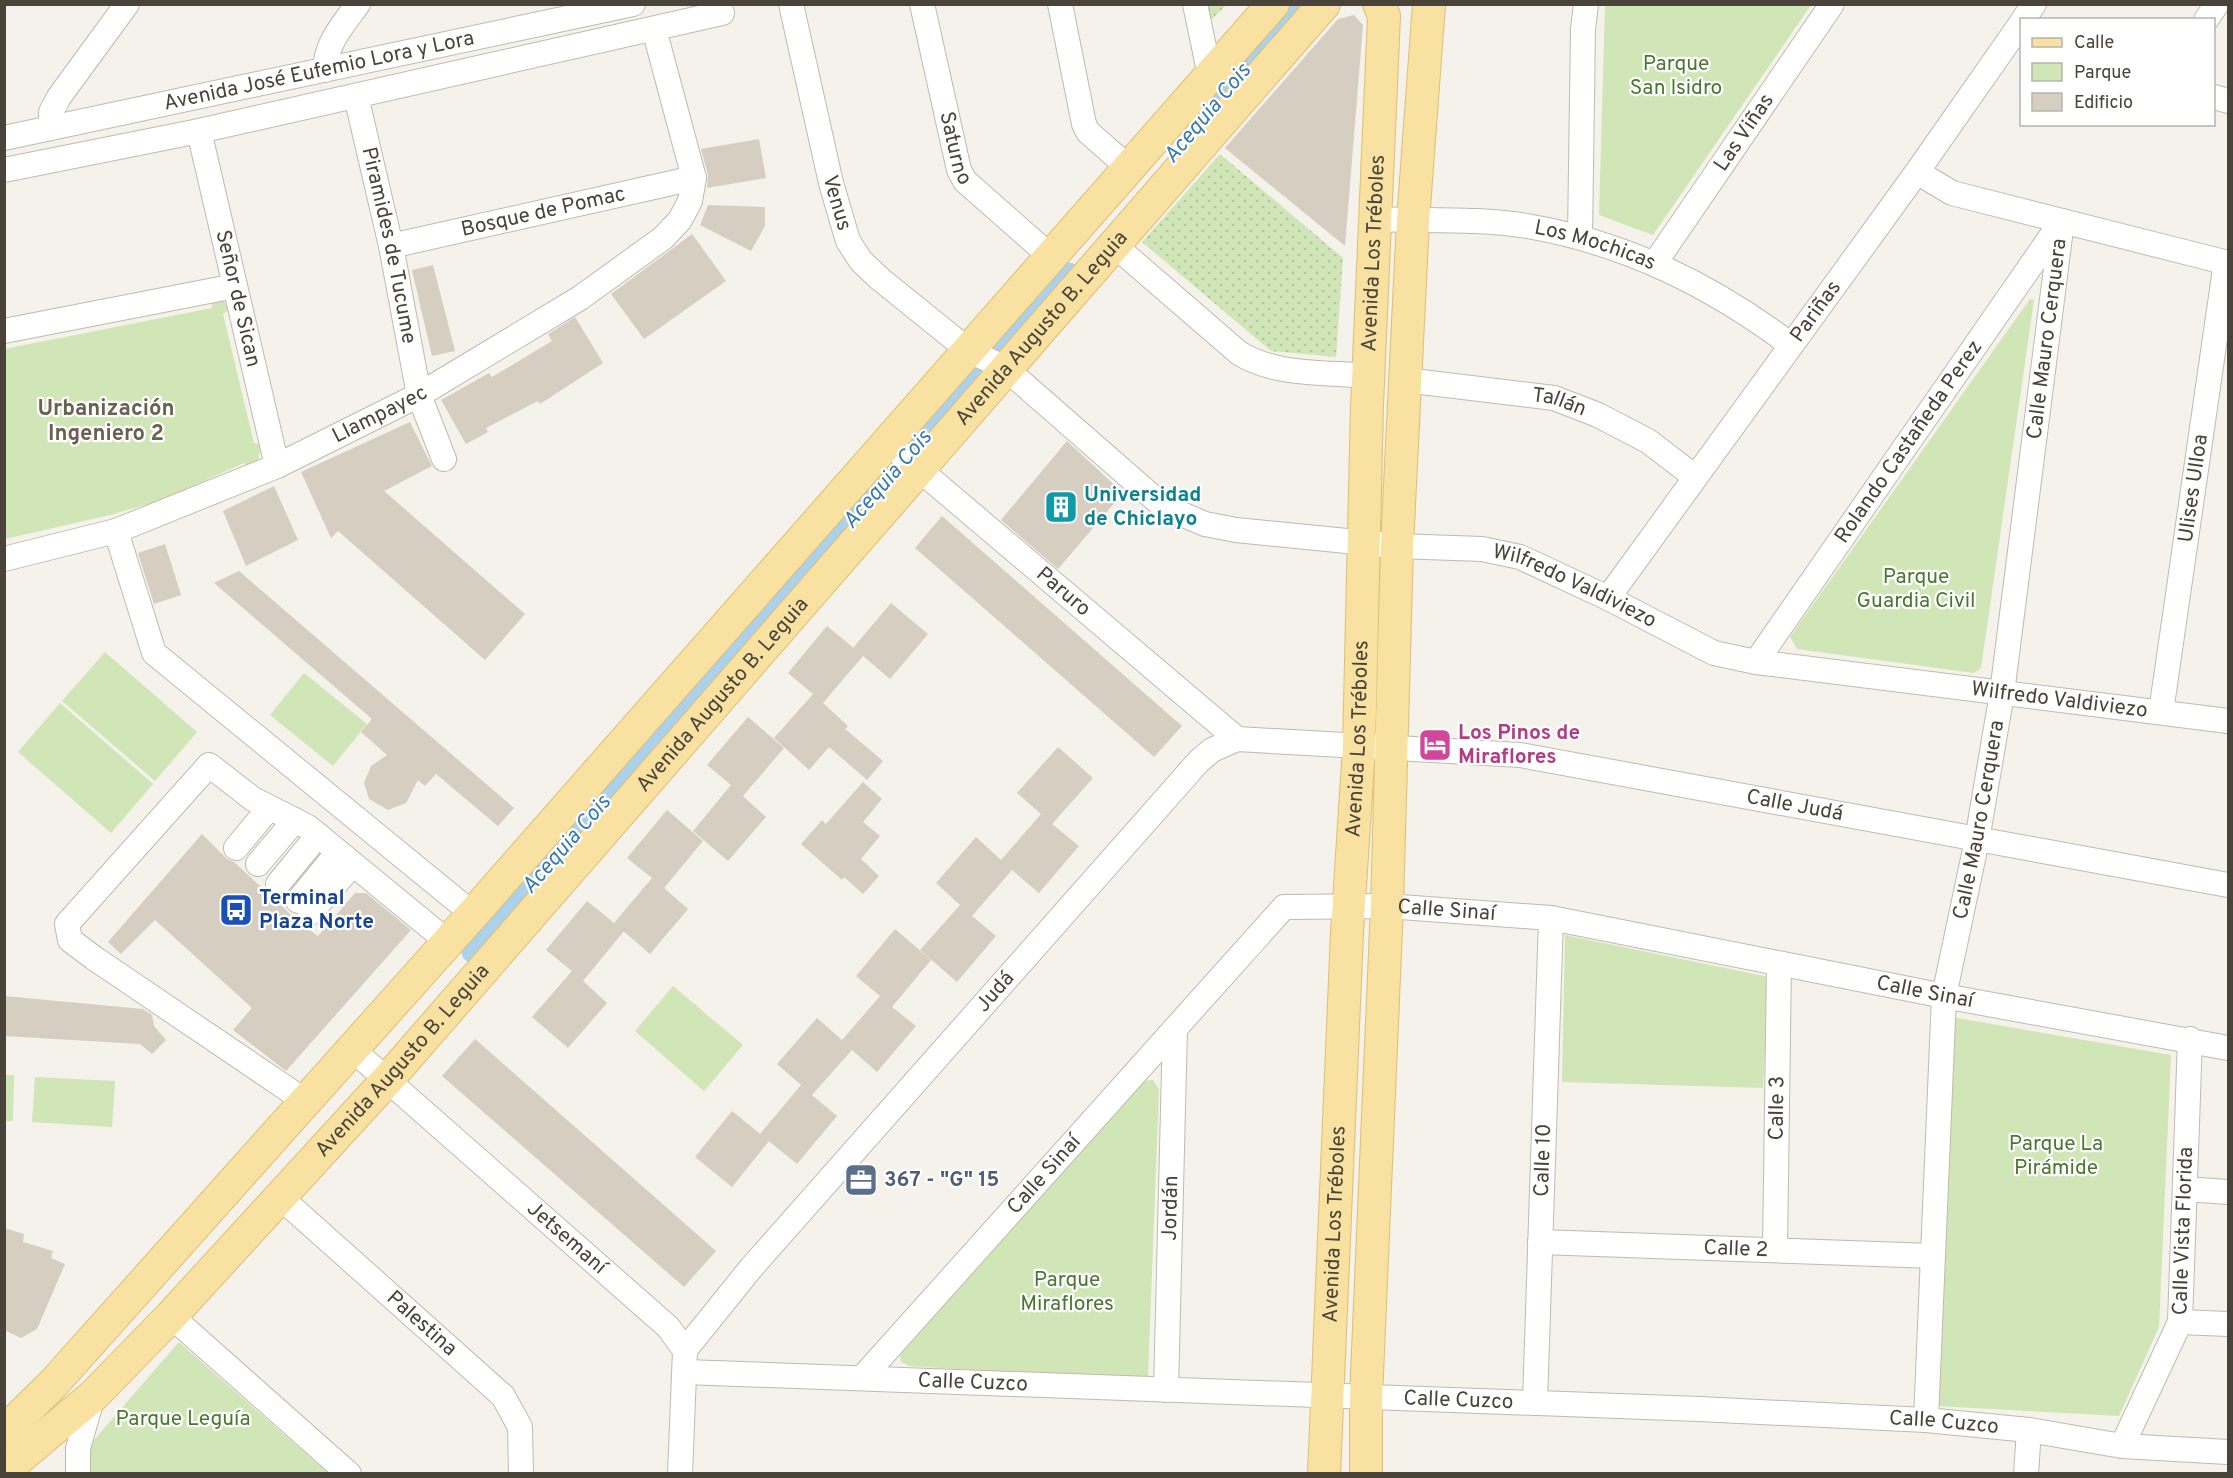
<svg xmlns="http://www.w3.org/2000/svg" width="2233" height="1478" viewBox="0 0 2233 1478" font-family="Overpass,sans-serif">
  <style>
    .grass { fill: url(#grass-dots) }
    .park { fill: #d0e6b7 }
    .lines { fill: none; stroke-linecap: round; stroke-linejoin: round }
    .canal { stroke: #acd1ed; stroke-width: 21 }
    .building { fill: #d6cec1 }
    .minor-casing { stroke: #c0baae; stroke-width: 26 }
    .major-casing { stroke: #ddbf71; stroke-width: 34 }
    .minor { stroke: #fff; stroke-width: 24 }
    .major { stroke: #f8e1a1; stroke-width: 32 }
    .labels { text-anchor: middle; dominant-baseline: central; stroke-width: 4.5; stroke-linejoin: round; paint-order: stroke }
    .park-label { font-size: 21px; fill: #49782f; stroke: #fff }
    .street-label { font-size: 21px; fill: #494339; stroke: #fff }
    .culture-label { font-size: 21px; font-weight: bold; fill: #0d838f; stroke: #fff; text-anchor: start }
    .hotel-label { font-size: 21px; font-weight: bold; fill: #b23c85; stroke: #fff; text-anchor: start }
    .transit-label { font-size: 21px; font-weight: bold; fill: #164399; stroke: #fff; text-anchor: start }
    .service-label { font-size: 21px; font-weight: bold; fill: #4e5e75; stroke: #fff; text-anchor: start }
    .water-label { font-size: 22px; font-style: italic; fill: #387aaf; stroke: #fff }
    .neighbourhood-label { font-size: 22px; font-weight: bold; fill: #6b6151; stroke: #fff }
  </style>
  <defs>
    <pattern id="grass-dots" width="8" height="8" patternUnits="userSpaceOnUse" patternTransform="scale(1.5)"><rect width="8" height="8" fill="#d0e6b7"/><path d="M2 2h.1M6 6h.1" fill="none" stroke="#b4c69e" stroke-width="1.8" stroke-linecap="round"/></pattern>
  </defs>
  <rect width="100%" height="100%" fill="#f5f2eb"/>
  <g class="grass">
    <polygon points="1207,4 1226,5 1210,21"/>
    <polygon points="1220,154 1343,258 1336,357 1271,351 1142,242"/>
  </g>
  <g class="park">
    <polygon points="1605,5 1811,5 1653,235 1599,215"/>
    <polygon points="2030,299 2034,300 1981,668 1974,673 1797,649 1790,637"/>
    <polygon points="223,300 229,310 223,314 254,443 261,445 258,463 248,467 244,463 162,500 110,515 5,539 4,349 212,308 212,301"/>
    <polygon points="105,652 197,732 155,781 62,701"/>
    <polygon points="304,673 367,724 333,766 270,715"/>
    <polygon points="60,703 153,784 111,833 18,752"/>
    <polygon points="1565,935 1769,977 1763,1088 1562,1082"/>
    <polygon points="673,986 743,1045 704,1091 635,1031"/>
    <polygon points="1951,1017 2171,1055 2159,1327 2119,1416 1936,1406"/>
    <polygon points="5,1075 14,1075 13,1121 5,1121"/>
    <polygon points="35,1077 115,1081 112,1127 32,1122"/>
    <polygon points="1153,1080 1159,1089 1148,1376 1142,1381 910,1366 901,1362 900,1355 1143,1081"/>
    <polygon points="178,1343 180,1343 328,1473 88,1473 87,1448"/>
  </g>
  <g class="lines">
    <g class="canal">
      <polyline points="1208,114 1300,4"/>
      <polyline points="472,952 848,521 1069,273"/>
    </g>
  </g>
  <g class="building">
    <polygon points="1354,15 1363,25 1345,246 1225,148 1338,19"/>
    <polygon points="759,139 766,178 707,188 708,175 701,149"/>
    <polygon points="708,205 765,207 765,226 751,251 700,225"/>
    <polygon points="692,234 726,281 644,339 611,294"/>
    <polygon points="433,265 455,351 432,356 412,270"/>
    <polygon points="575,317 603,363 540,404 538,401 486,428 488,432 466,444 441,400 489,373 492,377 552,341 548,334"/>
    <polygon points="410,422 432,466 384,491 525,614 485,660 338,531 331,538 301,472"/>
    <polygon points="1067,441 1123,493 1058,569 1001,520"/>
    <polygon points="274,486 298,540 246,566 223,511"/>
    <polygon points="942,516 1182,726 1154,757 915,548"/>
    <polygon points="165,544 181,595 154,604 138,553"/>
    <polygon points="239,571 514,808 498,826 436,774 425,786 418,780 406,803 388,810 369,799 364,783 371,766 387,755 361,732 372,719 214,583"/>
    <polygon points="891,603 928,634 890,679 863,656 823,703 848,726 845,729 883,761 867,780 829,747 809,770 774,738 813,694 788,673 827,626 862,655 853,648"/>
    <polygon points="748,717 784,748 743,796 766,817 728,861 693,831 731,785 707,765"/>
    <polygon points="1058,747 1093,778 1052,824 1079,846 1039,893 1012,870 972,916 996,936 957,982 920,950 960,905 936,883 976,837 1001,860 1041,814 1017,793"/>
    <polygon points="863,782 882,799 863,822 880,836 861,859 879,876 863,894 844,877 842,880 801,844 822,820 826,824"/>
    <polygon points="667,810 703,841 664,888 688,909 650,954 614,923 652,878 627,858"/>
    <polygon points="202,834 227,859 234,862 300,923 318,936 355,893 366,893 411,930 286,1071 233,1030 252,1008 155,920 121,954 108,942"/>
    <polygon points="587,901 624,931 583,981 607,1003 568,1048 532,1017 572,971 546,950"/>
    <polygon points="895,929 931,960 892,1007 916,1026 877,1072 852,1050 812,1095 837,1116 797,1164 760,1134 801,1085 777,1064 817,1018 842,1040 880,996 856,976"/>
    <polygon points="4,996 143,1009 152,1015 154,1026 166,1040 152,1054 140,1044 4,1036"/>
    <polygon points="475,1039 716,1251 684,1287 442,1076"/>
    <polygon points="732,1111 769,1141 732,1187 695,1157"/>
    <polygon points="4,1228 24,1234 23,1242 53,1251 51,1258 65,1264 37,1329 21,1338 4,1330"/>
  </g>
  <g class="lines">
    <defs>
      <g id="minor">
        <path id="s1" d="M791,4L831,183L848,241L861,261L880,279L968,350L1005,368L1163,506L1205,524L1236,530L1397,546L1482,549L1520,557L1608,598L1714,653L1756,662L2228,721"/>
        <path id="s2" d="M922,4L959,170L965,181L1050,256"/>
        <polyline points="1060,4 1084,124 1088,132 1129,168"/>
        <polyline points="1195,4 1210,76"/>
        <polyline points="2023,20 2034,4"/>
        <polyline points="2206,20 2217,4"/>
        <path d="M325,70C326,43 342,26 358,4"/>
        <path id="s3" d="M356,96L391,246L419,395L444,459"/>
        <polyline points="2214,97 2228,101"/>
        <polyline points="51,128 51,112 59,97 127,4"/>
        <path id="s4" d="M199,131L277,466"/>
        <path id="s5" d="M4,138L633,4"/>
        <polyline points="4,170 199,131 722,13"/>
        <polyline points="1917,172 1952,193 2228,263"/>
        <path id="s6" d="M1376,219C1426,221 1477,218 1527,226C1626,243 1711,285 1791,345"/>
        <polyline points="1580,237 1583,29 1586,4"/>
        <path d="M1114,245L1239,353C1276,376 1325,372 1368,376"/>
        <path id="s7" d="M391,246L694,178"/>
        <path id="s8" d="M1655,263L1832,4"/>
        <polyline points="4,331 235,286"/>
        <path id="s9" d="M1405,380L1554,398L1598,415L1648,441L1695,477"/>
        <path id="s10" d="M888,443L1237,739"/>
        <polyline points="116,531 154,653 473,914"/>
        <path id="s11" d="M4,559L116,531L277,466L419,395L580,298L663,238L680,220L690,201L694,178L654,29"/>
        <path id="s12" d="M1608,598L1917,172L2022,22"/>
        <path id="s13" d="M1756,662L2059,225"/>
        <path id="s14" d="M2161,712L2226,262"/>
        <polyline points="236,848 269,808"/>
        <polyline points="258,864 295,820"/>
        <polyline points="278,884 318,835"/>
        <polyline points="298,901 338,852"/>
        <polyline points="310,913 353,864"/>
        <path id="s15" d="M352,1049L668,1327L685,1350L680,1474"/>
        <polyline points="305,1101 94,958 70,940 67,924 209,765 253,799 308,827 448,942"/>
        <polyline points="2185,1189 2228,1192"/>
        <path id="s16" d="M280,1197L503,1396L520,1427L521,1474"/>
        <path id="s17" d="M1540,1242L1933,1256"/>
        <path id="s18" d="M1775,1250L1779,964"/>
        <polyline points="171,1316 349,1474"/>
        <polyline points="2180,1322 2228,1324"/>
        <path id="s19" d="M685,1350L751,1268L1199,761L1212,750L1237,739L1520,755L2228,885"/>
        <path id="s20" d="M685,1372L1699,1409L1926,1420L2029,1430L2122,1446L2228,1452"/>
        <path id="s21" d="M862,1378L1284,907L1387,906L1551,918L1944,996L2228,1048"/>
        <path id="s22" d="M1166,1390L1175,1029"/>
        <path id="s23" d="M1535,1403L1551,918"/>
        <path id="s24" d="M1926,1420L1944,996L1977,840L2002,693L2062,221"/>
        <path id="s25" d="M2122,1446L2180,1322L2190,1039"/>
        <polyline points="78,1474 78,1448 93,1396"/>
        <polyline points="2026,1474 2029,1430"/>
      </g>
      <g id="major">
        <polyline points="4,1432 53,1384 473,914 1273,4"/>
        <path id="s26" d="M7,1474L18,1459L93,1396L171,1316L388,1079L1324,4"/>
        <path id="s27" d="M1324,1474L1347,933L1359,747L1367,405L1384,16L1379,4"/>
        <polyline points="1366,1474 1366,1398 1387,906 1397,546 1413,221 1429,4"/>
      </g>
    </defs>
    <use href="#minor" class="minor-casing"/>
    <use href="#major" class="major-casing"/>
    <use href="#minor" class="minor"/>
    <use href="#major" class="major"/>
  </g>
  <defs>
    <symbol id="building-square" viewBox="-11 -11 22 22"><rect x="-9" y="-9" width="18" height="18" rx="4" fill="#0f9aa8" stroke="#fff"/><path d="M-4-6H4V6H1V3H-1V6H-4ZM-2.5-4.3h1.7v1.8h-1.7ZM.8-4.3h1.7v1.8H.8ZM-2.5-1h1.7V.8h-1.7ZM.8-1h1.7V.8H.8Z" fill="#fff"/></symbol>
    <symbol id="hotel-square" viewBox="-11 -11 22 22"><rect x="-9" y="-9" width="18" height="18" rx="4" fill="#d1479c" stroke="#fff"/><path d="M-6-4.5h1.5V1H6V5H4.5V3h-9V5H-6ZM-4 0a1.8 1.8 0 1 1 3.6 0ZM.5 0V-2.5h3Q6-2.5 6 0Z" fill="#fff"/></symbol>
    <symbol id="bus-square" viewBox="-11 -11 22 22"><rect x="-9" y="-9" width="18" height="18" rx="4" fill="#1a4fb4" stroke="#fff"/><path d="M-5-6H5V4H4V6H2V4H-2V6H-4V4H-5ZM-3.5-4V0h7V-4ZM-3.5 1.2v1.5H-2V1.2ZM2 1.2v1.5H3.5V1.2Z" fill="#fff"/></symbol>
    <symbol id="office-square" viewBox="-11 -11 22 22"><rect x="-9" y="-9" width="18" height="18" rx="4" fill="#5c6f8a" stroke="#fff"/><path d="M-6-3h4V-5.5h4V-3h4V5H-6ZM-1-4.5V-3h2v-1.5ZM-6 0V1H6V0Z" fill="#fff"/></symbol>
  </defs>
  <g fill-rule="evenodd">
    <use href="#building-square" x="1042" y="488" width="38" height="38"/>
    <use href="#hotel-square" x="1416" y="726" width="38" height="38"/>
    <use href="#bus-square" x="217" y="891" width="38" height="38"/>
    <use href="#office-square" x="842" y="1161" width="38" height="38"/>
  </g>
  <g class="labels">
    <g class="park-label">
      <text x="1676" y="64">Parque<tspan x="1676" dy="24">San Isidro</tspan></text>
      <text x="1916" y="577">Parque<tspan x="1916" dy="24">Guardia Civil</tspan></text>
      <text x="2056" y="1144">Parque La<tspan x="2056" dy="24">Pirámide</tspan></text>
      <text x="1067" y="1280">Parque<tspan x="1067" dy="24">Miraflores</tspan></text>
      <text x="183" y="1419">Parque Leguía</text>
    </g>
    <g class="street-label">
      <text stroke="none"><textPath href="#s5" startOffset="322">Avenida José Eufemio Lora y Lora</textPath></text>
      <text stroke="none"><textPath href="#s8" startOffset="158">Las Viñas</textPath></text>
      <text stroke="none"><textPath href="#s2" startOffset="148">Saturno</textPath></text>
      <text stroke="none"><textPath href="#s1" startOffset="204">Venus</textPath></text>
      <text stroke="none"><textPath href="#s7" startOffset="156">Bosque de Pomac</textPath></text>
      <text stroke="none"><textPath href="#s3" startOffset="153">Piramides de Tucume</textPath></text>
      <text stroke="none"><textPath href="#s6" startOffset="222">Los Mochicas</textPath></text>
      <text stroke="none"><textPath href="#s27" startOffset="1222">Avenida Los Tréboles</textPath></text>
      <text stroke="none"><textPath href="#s4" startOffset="172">Señor de Sican</textPath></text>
      <text stroke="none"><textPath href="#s12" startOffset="354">Pariñas</textPath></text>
      <text stroke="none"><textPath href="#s26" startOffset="1545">Avenida Augusto B. Leguia</textPath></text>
      <text stroke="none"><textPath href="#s24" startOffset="1090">Calle Mauro Cerquera</textPath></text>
      <text stroke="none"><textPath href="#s9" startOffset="156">Tallán</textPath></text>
      <text stroke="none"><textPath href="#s11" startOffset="404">Llampayec</textPath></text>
      <text stroke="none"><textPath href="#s13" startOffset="268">Rolando Castañeda Perez</textPath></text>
      <text stroke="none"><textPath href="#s14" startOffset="226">Ulises Ulloa</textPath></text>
      <text stroke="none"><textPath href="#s1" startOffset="1082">Wilfredo Valdiviezo</textPath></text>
      <text stroke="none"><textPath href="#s10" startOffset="230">Paruro</textPath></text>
      <text stroke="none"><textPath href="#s26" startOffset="1059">Avenida Augusto B. Leguia</textPath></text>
      <text stroke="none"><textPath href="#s1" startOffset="1586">Wilfredo Valdiviezo</textPath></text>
      <text stroke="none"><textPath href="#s27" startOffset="736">Avenida Los Tréboles</textPath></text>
      <text stroke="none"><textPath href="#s19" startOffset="1389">Calle Judá</textPath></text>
      <text stroke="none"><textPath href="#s24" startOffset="604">Calle Mauro Cerquera</textPath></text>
      <text stroke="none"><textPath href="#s21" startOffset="795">Calle Sinaí</textPath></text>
      <text stroke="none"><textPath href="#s19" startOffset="474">Judá</textPath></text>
      <text stroke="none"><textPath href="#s21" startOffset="1281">Calle Sinaí</textPath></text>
      <text stroke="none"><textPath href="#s26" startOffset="573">Avenida Augusto B. Leguia</textPath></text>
      <text stroke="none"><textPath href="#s18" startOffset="142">Calle 3</textPath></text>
      <text stroke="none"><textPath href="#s23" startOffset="243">Calle 10</textPath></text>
      <text stroke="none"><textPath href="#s21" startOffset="273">Calle Sinaí</textPath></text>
      <text stroke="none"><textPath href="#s22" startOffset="182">Jordán</textPath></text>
      <text stroke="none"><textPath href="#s27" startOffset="250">Avenida Los Tréboles</textPath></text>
      <text stroke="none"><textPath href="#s25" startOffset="228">Calle Vista Florida</textPath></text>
      <text stroke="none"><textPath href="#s15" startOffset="286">Jetsemaní</textPath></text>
      <text stroke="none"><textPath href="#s17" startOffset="196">Calle 2</textPath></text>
      <text stroke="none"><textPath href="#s16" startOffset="190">Palestina</textPath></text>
      <text stroke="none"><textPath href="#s20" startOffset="288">Calle Cuzco</textPath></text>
      <text stroke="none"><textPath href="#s20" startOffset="774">Calle Cuzco</textPath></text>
      <text stroke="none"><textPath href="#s20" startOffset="1260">Calle Cuzco</textPath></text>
    </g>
    <g class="culture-label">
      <text x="1084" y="495">Universidad<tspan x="1084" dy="24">de Chiclayo</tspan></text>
    </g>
    <g class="hotel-label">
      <text x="1458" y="733">Los Pinos de<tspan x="1458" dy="24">Miraflores</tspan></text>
    </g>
    <g class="transit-label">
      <text x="259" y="898">Terminal<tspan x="259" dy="24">Plaza Norte</tspan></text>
    </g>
    <g class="service-label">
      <text x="884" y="1180">367 - "G" 15</text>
    </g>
    <g class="water-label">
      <text transform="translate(1208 114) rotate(-50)">Acequia Cois</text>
      <text transform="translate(888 480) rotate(-49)">Acequia Cois</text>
      <text transform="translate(567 845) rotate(-49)">Acequia Cois</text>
    </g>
    <g class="neighbourhood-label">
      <text x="106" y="409">Urbanización<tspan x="106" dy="25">Ingeniero 2</tspan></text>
    </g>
  </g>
  <rect width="2233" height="1478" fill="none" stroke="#494339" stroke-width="12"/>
  <rect x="2020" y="18" width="195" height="108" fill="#ffffff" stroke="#b6b4b0" stroke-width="1.5"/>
  <rect x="2032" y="38" width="30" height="9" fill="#f8e1a1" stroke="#b6b4b0" stroke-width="1.5"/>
  <text x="2074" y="48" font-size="18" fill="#494339">Calle</text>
  <rect x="2032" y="63" width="30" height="18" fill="#d0e6b7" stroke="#b6b4b0" stroke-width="1.5"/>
  <text x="2074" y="78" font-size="18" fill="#494339">Parque</text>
  <rect x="2032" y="93" width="30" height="18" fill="#d6cec1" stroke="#b6b4b0" stroke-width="1.5"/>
  <text x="2074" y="108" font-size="18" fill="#494339">Edificio</text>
</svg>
